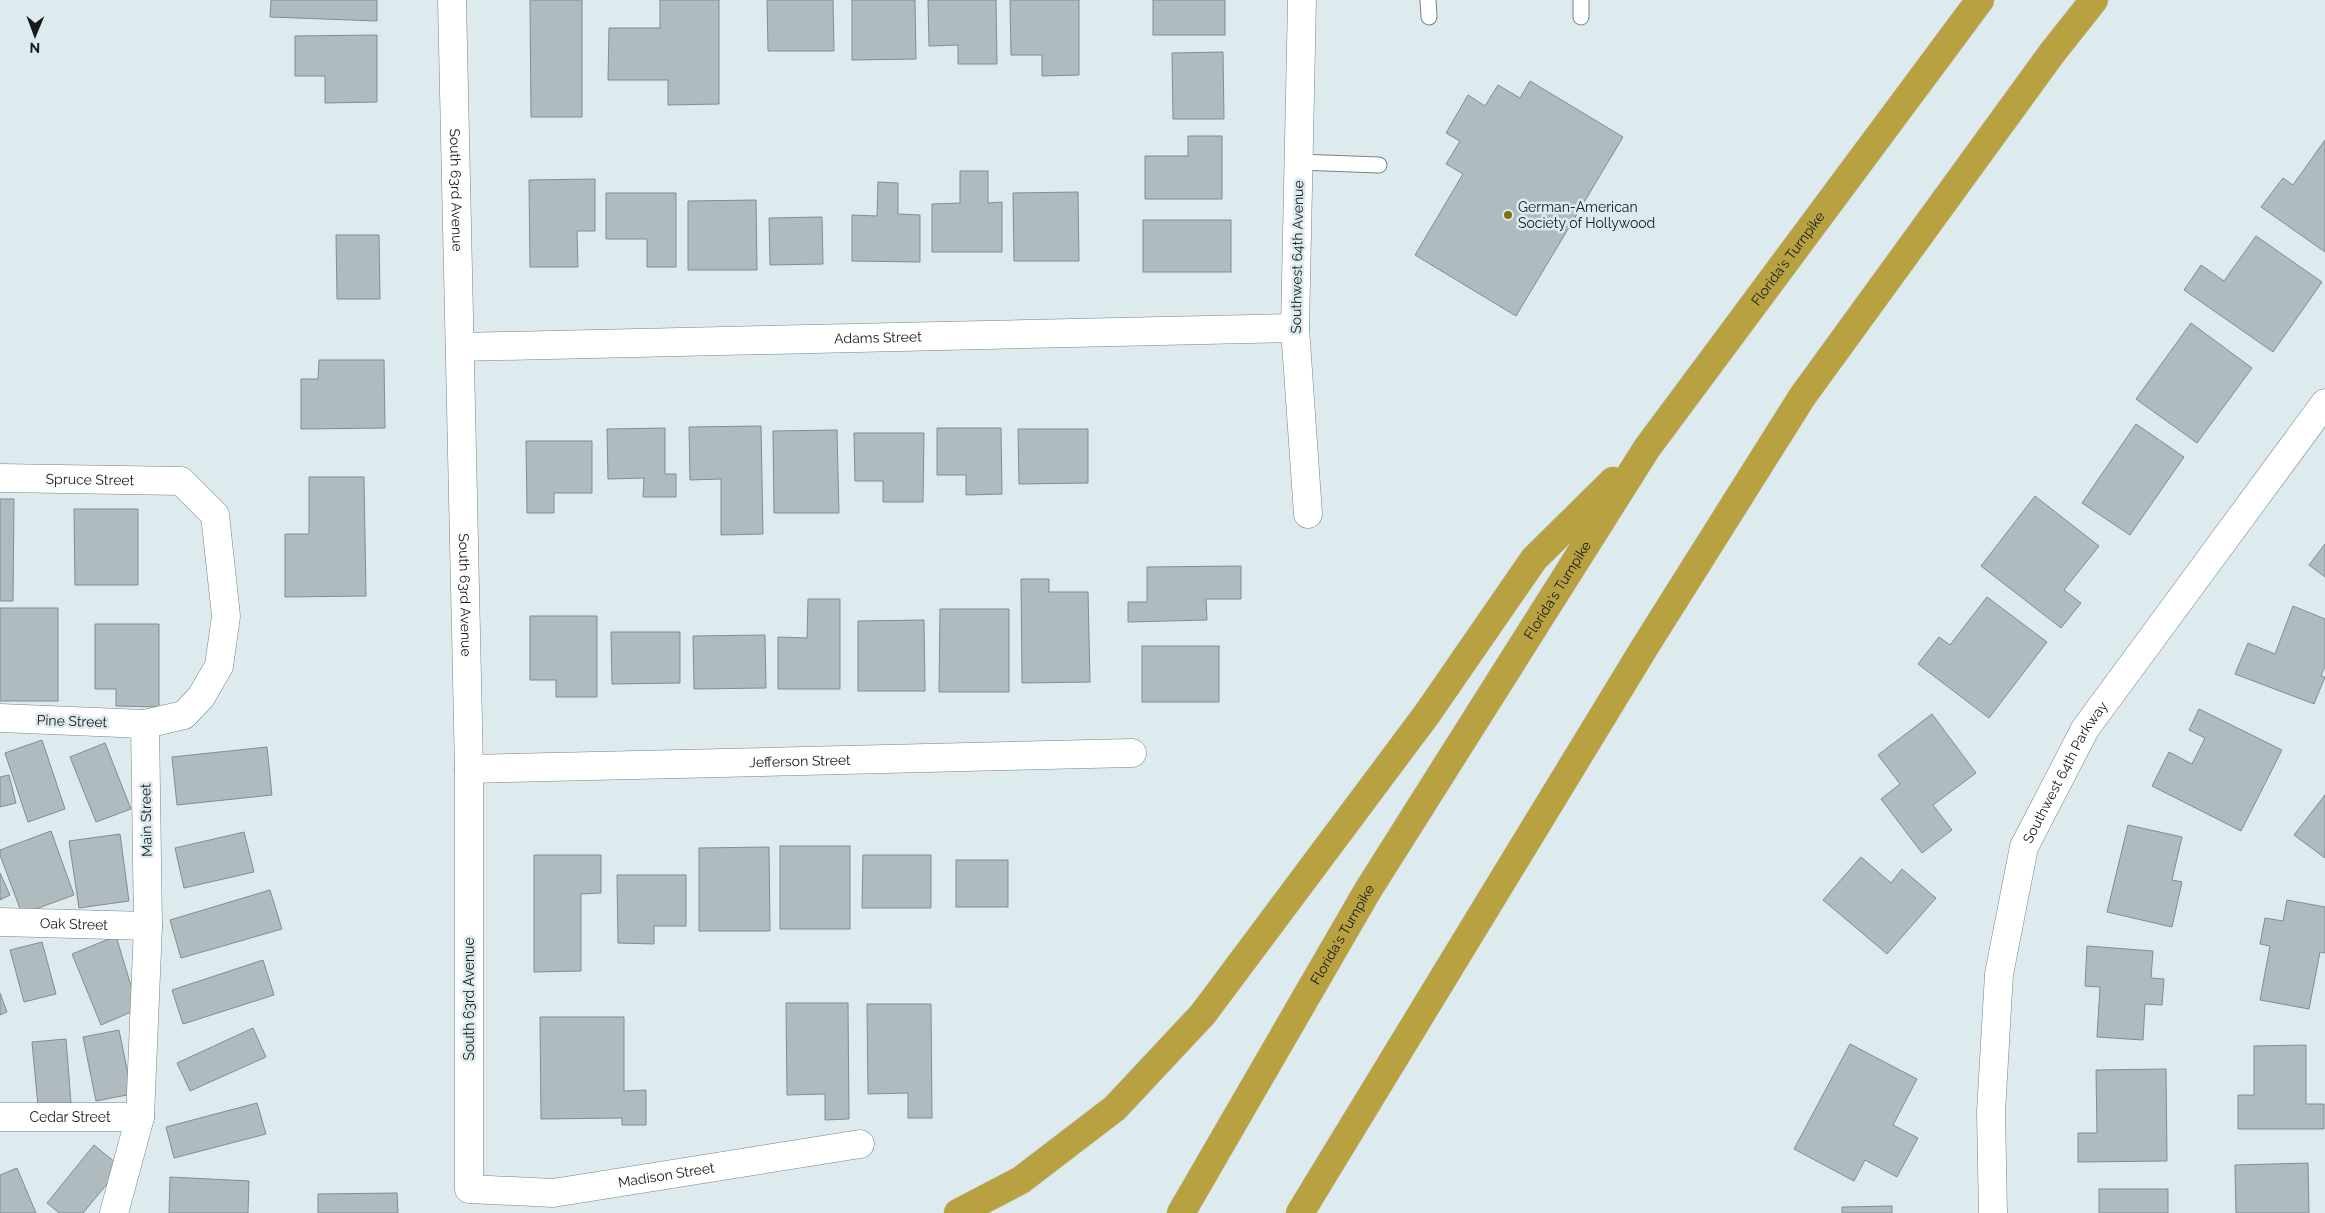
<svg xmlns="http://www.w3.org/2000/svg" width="2325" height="1213" viewBox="0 0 2325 1213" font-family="Raleway,sans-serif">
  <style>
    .building { fill: #afbbbf; stroke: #828d91 }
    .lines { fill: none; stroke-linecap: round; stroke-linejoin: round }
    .service-casing { stroke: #788386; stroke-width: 17 }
    .minor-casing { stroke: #788386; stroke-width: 29 }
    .motorway-casing { stroke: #c7c8c9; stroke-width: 29 }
    .service { stroke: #fff; stroke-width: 15 }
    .minor { stroke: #fff; stroke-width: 28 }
    .motorway { stroke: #b8a140; stroke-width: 28 }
    .poi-dot { fill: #84700f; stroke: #ddeaee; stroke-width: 2 }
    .labels { text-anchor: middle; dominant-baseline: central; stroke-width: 5; stroke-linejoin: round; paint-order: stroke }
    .street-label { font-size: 14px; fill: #161a1c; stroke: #ddeaee }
    .poi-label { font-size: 14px; fill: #161a1c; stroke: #ddeaee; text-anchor: start }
  </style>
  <rect width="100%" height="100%" fill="#ddeaee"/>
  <g class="building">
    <polygon points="271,0 377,0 377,21 270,17"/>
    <polygon points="530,0 582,0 582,117 531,117"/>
    <polygon points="660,0 719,0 719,104 668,105 668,80 608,80 609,28 660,28"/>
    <polygon points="767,0 833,0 834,51 768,51"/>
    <polygon points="852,0 915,0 916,59 852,60"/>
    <polygon points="928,0 996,0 997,64 958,64 958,45 929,46"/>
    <polygon points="1010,0 1079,0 1079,75 1042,76 1042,55 1011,55"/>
    <rect x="1153" y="0" width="72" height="35"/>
    <polygon points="377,35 377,102 325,103 325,76 295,76 295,36"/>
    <polygon points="1223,52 1224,119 1173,119 1172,53"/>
    <polygon points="1530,81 1623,137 1516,316 1415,255 1463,174 1446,164 1460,141 1446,133 1468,95 1485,106 1498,85 1520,98"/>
    <polygon points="1188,136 1222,136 1222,199 1145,199 1145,156 1188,156"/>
    <polygon points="2325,140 2325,252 2261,207 2283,178 2293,185"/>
    <polygon points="960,171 988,171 988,203 1002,202 1002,252 932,252 932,204 960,203"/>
    <polygon points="595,179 595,231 577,231 578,267 530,267 529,180"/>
    <polygon points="878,182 898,183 898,214 920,215 920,262 852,261 852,215 877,216"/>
    <polygon points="1078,192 1079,261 1014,261 1013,193"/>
    <polygon points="606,193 676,193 676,267 647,267 647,239 606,239"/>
    <polygon points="756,200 757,270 688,270 688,201"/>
    <polygon points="822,217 823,264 770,265 769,218"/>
    <rect x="1143" y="220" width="88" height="52"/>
    <polygon points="336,235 379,235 380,299 337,299"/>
    <polygon points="2256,236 2322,282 2273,352 2184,290 2201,265 2224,281"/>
    <polygon points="2191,323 2252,368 2197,443 2136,399"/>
    <polygon points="319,360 384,360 385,428 301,429 301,379 318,379"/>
    <polygon points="2136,424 2184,457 2130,535 2082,503"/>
    <polygon points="761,426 763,534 721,535 721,479 690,480 689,427"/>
    <polygon points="665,428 665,474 676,474 676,497 643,497 644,478 608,479 607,429"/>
    <polygon points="937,428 1001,428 1002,494 966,495 966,475 937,475"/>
    <polygon points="1018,429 1088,429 1088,483 1019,484"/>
    <polygon points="837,430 839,513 774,513 773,431"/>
    <polygon points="854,433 924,433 923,502 883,502 883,481 855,481"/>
    <polygon points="526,441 592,441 592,493 554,493 554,513 527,513"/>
    <polygon points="309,477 364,477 366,596 285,597 285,534 309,534"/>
    <polygon points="2035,496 2099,546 2064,590 2081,603 2061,628 1981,566"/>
    <polygon points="0,499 14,499 13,601 0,601"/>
    <polygon points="74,509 138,509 138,585 75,585"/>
    <polygon points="2325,544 2325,577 2309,565"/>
    <polygon points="1241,566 1241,599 1206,599 1207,620 1128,622 1128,602 1147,602 1147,567"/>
    <polygon points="1021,579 1049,579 1049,592 1088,592 1090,682 1022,683"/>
    <polygon points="1987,597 2047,642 1989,718 1918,664 1939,637 1950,645"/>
    <polygon points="808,599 840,599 840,689 778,689 778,637 807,638"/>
    <polygon points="2293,606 2325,619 2325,666 2321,676 2325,677 2314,704 2235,674 2248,643 2275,654"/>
    <rect x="0" y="608" width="58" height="93"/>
    <polygon points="940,609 1009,609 1009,692 939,692"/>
    <polygon points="530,616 597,616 597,697 556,697 556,680 530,680"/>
    <polygon points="924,620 925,691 858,691 858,621"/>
    <polygon points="95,624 159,624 159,707 116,706 116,689 95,689"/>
    <polygon points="611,632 680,632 680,683 612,684"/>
    <polygon points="765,635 766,688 694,689 693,636"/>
    <rect x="1142" y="646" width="77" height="56"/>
    <polygon points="2199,709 2282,750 2241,831 2152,786 2169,752 2192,764 2205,738 2189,730"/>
    <polygon points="1932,714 1976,773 1933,805 1952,830 1922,853 1881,799 1900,784 1878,755"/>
    <polygon points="42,740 65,809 28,822 5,753"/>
    <polygon points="105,743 131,809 96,822 70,757"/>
    <polygon points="267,747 272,795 177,805 172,757"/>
    <polygon points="9,775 16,803 0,807 0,777"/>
    <polygon points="2325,795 2325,858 2294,835"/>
    <polygon points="2128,825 2182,837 2172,880 2182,882 2172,927 2107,912"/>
    <polygon points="51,831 74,895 22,914 0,855 0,850"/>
    <polygon points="244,832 254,872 184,888 175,848"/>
    <polygon points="120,834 129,901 79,908 69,841"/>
    <rect x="780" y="846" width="70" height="83"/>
    <polygon points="769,847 770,931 699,931 699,848"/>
    <polygon points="534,855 601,855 601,893 581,894 581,971 534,972"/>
    <polygon points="863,855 931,855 931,908 862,908"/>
    <polygon points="1861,857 1891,883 1902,869 1936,898 1887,954 1823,900"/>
    <rect x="956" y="860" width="52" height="47"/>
    <polygon points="0,873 10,895 0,900"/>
    <polygon points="617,875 686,875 686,926 654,926 654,944 618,943"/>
    <polygon points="270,890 282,929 181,958 170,920"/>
    <polygon points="2287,900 2325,907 2325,953 2320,952 2309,1009 2260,1000 2270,946 2260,944 2265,918 2283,921"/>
    <polygon points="116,936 138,1009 101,1025 72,954"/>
    <polygon points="42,942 56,994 24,1002 10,950"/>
    <polygon points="2087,946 2153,951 2151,978 2164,979 2162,1005 2145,1004 2143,1040 2097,1037 2100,987 2085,986"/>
    <polygon points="263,960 274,995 183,1024 172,990"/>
    <polygon points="0,993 7,1012 0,1015"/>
    <polygon points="786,1003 848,1003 849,1119 825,1120 825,1094 787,1095"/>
    <polygon points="867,1004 931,1004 932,1118 908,1118 908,1093 868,1094"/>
    <polygon points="540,1017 624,1017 624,1091 646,1090 646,1125 622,1125 622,1118 541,1119"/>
    <polygon points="253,1028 266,1057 190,1091 177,1063"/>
    <polygon points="119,1030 132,1094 96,1101 83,1037"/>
    <polygon points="66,1039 71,1103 38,1106 32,1042"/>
    <polygon points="1850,1044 1917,1079 1893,1125 1918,1138 1897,1177 1865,1160 1854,1181 1794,1149"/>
    <polygon points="2306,1045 2306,1104 2324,1104 2324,1129 2238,1129 2238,1095 2254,1095 2254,1046"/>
    <polygon points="2166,1069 2167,1161 2078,1162 2078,1133 2097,1133 2096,1070"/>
    <polygon points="257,1103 266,1134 174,1158 166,1127"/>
    <polygon points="94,1145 121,1167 83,1213 59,1213 47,1203"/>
    <polygon points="2308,1163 2309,1213 2236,1213 2235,1165"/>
    <polygon points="17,1168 36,1213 0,1213 0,1175"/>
    <polygon points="170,1177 249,1181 248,1213 169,1213"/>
    <rect x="2099" y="1189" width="69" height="24"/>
    <polygon points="397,1193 398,1213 318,1213 318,1194"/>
    <polygon points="1892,1206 1892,1213 1842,1213 1842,1207"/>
  </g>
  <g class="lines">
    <defs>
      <g id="service">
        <polyline points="1428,0 1429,17"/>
        <polyline points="1581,17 1581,0"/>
        <polyline points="1298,162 1379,165"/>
      </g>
      <g id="minor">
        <path id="s1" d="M452,0L469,769V1189L553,1193L860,1144"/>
        <polyline points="1302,0 1295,328 1308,514"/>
        <path id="s2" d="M460,347L1295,328"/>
        <path id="s3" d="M0,478L181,481L215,515L226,616L219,666L201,697L184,715L145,724L0,718"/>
        <path id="s4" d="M469,769L1132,753"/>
        <path id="s5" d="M0,922L148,926"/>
        <path id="s6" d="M0,1117H140"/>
        <polyline points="114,1213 140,1117 148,926 145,724"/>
        <path id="s7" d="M1993,1213L1991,1112L1999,974L2024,847L2085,729L2325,403"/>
      </g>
      <g id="motorway">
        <polyline points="958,1213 1021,1180 1115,1108 1203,1014 1427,714 1534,559 1613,481"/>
        <path id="s8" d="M1181,1213L1368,890L1647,448L1980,0"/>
        <polyline points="1300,1213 1646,645 1802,397 2052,53 2094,0"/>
      </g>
    </defs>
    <use href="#service" class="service-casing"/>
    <use href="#minor" class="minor-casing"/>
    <use href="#motorway" class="motorway-casing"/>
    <use href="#service" class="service"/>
    <use href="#minor" class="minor"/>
    <use href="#motorway" class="motorway"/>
  </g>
  <circle class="poi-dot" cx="1508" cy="215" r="5"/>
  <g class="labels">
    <g class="street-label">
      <text stroke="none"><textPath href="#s1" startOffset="190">South 63rd Avenue</textPath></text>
      <text transform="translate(1297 257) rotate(-89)">Southwest 64th Avenue</text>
      <text stroke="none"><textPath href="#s8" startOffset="1132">Florida's Turnpike</textPath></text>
      <text stroke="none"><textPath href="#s2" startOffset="418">Adams Street</textPath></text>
      <text stroke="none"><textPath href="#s3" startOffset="90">Spruce Street</textPath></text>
      <text stroke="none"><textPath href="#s8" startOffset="728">Florida's Turnpike</textPath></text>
      <text stroke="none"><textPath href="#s1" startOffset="595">South 63rd Avenue</textPath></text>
      <text transform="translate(72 721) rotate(2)">Pine Street</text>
      <text stroke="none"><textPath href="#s4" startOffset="331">Jefferson Street</textPath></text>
      <text stroke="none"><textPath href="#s7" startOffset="454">Southwest 64th Parkway</textPath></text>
      <text transform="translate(146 820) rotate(-91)">Main Street</text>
      <text stroke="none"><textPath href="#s5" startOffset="74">Oak Street</textPath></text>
      <text stroke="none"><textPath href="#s8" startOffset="322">Florida's Turnpike</textPath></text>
      <text transform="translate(469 999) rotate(-90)">South 63rd Avenue</text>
      <text stroke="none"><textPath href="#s6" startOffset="70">Cedar Street</textPath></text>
      <text stroke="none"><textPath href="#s1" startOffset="1388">Madison Street</textPath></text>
    </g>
    <g class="poi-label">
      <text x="1518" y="207">German-American<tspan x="1518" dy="16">Society of Hollywood</tspan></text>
    </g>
  </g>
  <g transform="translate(35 35) rotate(181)" stroke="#ddeaee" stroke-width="4" paint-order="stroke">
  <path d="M0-4L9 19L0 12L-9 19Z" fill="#161a1c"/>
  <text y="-8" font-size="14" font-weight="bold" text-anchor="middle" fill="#161a1c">N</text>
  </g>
</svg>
